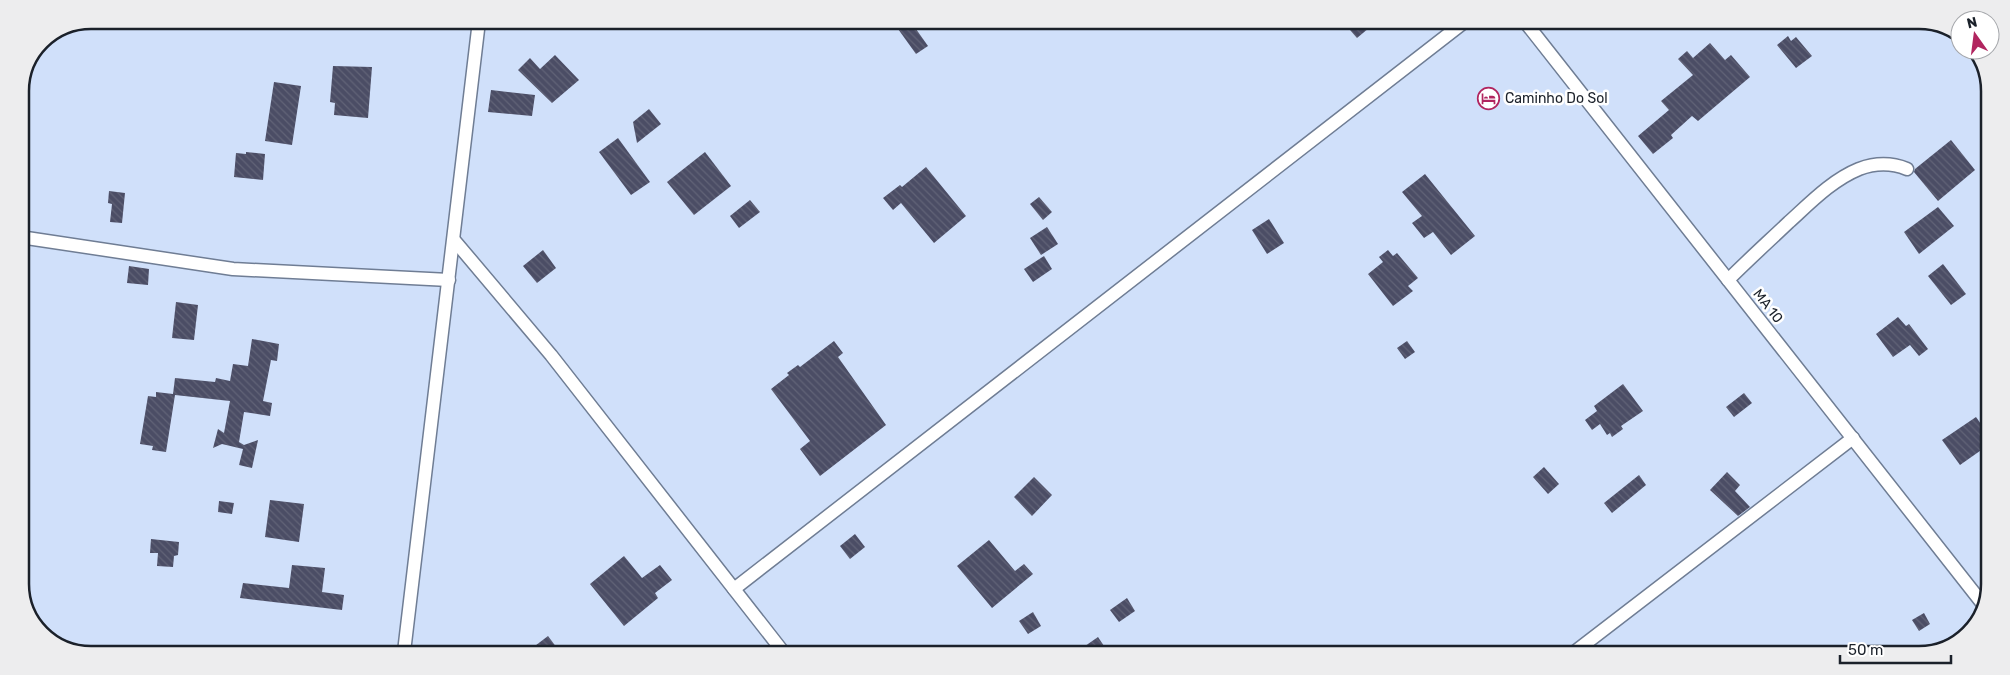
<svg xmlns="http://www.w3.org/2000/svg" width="2010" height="675" viewBox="0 0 2010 675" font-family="Rubik,sans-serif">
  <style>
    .building { fill: url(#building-back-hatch) }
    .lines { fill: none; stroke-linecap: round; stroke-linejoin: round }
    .street-casing { stroke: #6f7d94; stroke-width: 15 }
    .street { stroke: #fff; stroke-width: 12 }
    .labels { text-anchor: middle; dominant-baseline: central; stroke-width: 5; stroke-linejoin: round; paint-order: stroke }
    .poi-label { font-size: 14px; fill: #1b212a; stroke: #fff; text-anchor: start }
    .street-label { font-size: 14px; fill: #1b212a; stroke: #fff }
    .rim { fill: none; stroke: #1b212a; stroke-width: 2.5 }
  </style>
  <defs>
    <pattern id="building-back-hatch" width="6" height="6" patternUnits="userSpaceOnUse" patternTransform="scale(1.25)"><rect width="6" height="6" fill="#4b4d65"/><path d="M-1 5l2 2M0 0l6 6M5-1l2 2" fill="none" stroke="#616377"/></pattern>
  </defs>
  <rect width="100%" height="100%" fill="#d0e0fa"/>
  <g class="building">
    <polygon points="893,22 911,22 928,46 916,54"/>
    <polygon points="1343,22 1358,22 1375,23 1357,38"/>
    <polygon points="1788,36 1791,41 1796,37 1812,56 1796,68 1777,45"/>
    <polygon points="1710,43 1725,60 1731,55 1750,77 1698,121 1692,116 1671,135 1673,138 1653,154 1638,136 1669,110 1661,101 1693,75 1678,59 1687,51 1693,58"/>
    <polygon points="555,55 579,80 552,103 518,70 530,58 540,69"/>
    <polygon points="333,66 372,67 368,118 334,115 335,103 330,102"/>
    <polygon points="274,82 301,86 292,145 265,141"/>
    <polygon points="491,90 535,95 532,116 488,112"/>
    <polygon points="649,109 661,124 637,143 633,122"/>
    <polygon points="618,138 650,182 631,195 599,152"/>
    <polygon points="1951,140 1975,170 1938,201 1914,172 1915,169"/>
    <polygon points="246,152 265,154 263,180 234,177 236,153 246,154"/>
    <polygon points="705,152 731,186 694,215 667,182"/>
    <polygon points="926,167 966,216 934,243 901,203 893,210 883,198 900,185 902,187"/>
    <polygon points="1425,174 1475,236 1451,255 1433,232 1424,238 1412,223 1422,216 1402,192"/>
    <polygon points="109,191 125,193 122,223 110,222 112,204 108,203"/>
    <polygon points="1039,197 1052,212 1043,220 1030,204"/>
    <polygon points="750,200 760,212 739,228 730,216"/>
    <polygon points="1938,207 1954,226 1919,254 1904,232"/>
    <polygon points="1269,219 1284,243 1267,254 1252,230"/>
    <polygon points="1047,227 1058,244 1041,255 1030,238"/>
    <polygon points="543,250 556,268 537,283 523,266"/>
    <polygon points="1388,250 1393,256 1397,253 1418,278 1408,286 1413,291 1393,306 1368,274 1383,262 1379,257"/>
    <polygon points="1044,256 1052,269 1033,282 1024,269"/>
    <polygon points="1943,264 1966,294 1951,305 1928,276"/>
    <polygon points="129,266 149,269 148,285 127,283"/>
    <polygon points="176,302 198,305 194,340 172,338"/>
    <polygon points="1898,317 1906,326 1909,324 1928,349 1919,356 1910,345 1893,357 1876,334"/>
    <polygon points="252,339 279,344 277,361 271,360 263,401 272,403 270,416 244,412 239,442 244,445 258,440 252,468 239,465 243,449 222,444 213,448 218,429 224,433 230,401 175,395 166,452 152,450 153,446 140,444 148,396 156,397 156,392 173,394 175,378 215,382 216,378 230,381 233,364 248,366"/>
    <polygon points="834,341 843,353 838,357 886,425 820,476 800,449 810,441 771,389 789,375 787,373 798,365 800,367"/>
    <polygon points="1407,341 1415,352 1405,359 1397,348"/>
    <polygon points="1623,384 1643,411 1621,426 1623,429 1612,437 1610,433 1607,435 1600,424 1592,430 1585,420 1597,411 1594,406"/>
    <polygon points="1744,393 1752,403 1734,417 1726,407"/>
    <polygon points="1976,417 1988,434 1987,446 1960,465 1942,440"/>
    <polygon points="1544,467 1559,484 1548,494 1533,477"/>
    <polygon points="1727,472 1740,485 1735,491 1750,507 1738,516 1710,490"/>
    <polygon points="1639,475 1646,485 1612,513 1604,503"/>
    <polygon points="1034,477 1052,495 1032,516 1014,497"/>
    <polygon points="270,500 304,504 299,542 265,537"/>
    <polygon points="219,501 234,503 232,514 218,512"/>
    <polygon points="855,534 865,547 850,559 840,546"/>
    <polygon points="151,539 179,542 178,555 174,556 173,567 157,566 158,553 150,553"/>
    <polygon points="989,540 1015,571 1024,564 1033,574 992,608 957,566"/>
    <polygon points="624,556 642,578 660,565 672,580 655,593 658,598 624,626 590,584"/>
    <polygon points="292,565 325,568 322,592 344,595 342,610 240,598 243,583 289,588"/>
    <polygon points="1127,598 1135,611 1119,622 1110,610"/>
    <polygon points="1033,612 1041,626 1028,634 1019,621"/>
    <polygon points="1924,613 1930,624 1919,631 1912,620"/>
    <polygon points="548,636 560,652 527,652"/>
    <polygon points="1098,637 1104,646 1100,653 1075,653"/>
  </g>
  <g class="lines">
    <defs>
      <g id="street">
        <polyline points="1526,23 1986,608"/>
        <polyline points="20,237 233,269 449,280"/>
        <polyline points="454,240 551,355 784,653"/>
        <path d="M1728,280C1748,260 1769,241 1789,222C1810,203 1832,180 1859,169C1875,163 1892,163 1907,169"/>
        <polyline points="734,589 1463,23"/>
        <polyline points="404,652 479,21"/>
        <polyline points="1572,654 1853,438"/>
      </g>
    </defs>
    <use href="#street" class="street-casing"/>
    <use href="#street" class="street"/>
  </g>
  <defs>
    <symbol id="hotel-ring" viewBox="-11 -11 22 22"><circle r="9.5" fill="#fff" stroke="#b1255f" stroke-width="1.5"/><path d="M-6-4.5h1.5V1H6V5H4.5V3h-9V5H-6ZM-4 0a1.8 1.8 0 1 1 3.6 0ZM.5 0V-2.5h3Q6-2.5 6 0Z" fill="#b1255f"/></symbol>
  </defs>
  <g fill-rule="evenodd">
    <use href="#hotel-ring" x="1476" y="86" width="25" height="25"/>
  </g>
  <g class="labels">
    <g class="poi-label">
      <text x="1505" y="98">Caminho Do Sol</text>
    </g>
    <g class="street-label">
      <text transform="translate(1768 306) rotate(52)">MA 10</text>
    </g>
  </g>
  <path d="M0 0H2010V675H0ZM91 29H1919A62 62 0 0 1 1981 91V584A62 62 0 0 1 1919 646H91A62 62 0 0 1 29 584V91A62 62 0 0 1 91 29Z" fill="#ededee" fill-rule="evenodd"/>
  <path class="rim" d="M91 29H1919A62 62 0 0 1 1981 91V584A62 62 0 0 1 1919 646H91A62 62 0 0 1 29 584V91A62 62 0 0 1 91 29Z"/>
  <g transform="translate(1975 35) rotate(346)"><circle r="24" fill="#ffffff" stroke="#a4a6aa"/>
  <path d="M0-4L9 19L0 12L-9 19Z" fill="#b1255f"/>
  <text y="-8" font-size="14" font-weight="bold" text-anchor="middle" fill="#1b212a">N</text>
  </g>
  <path d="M1840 655v8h111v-8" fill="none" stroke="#1b212a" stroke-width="2.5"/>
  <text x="1848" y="655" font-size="15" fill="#1b212a" stroke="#ffffff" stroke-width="4" paint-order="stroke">50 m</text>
</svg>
